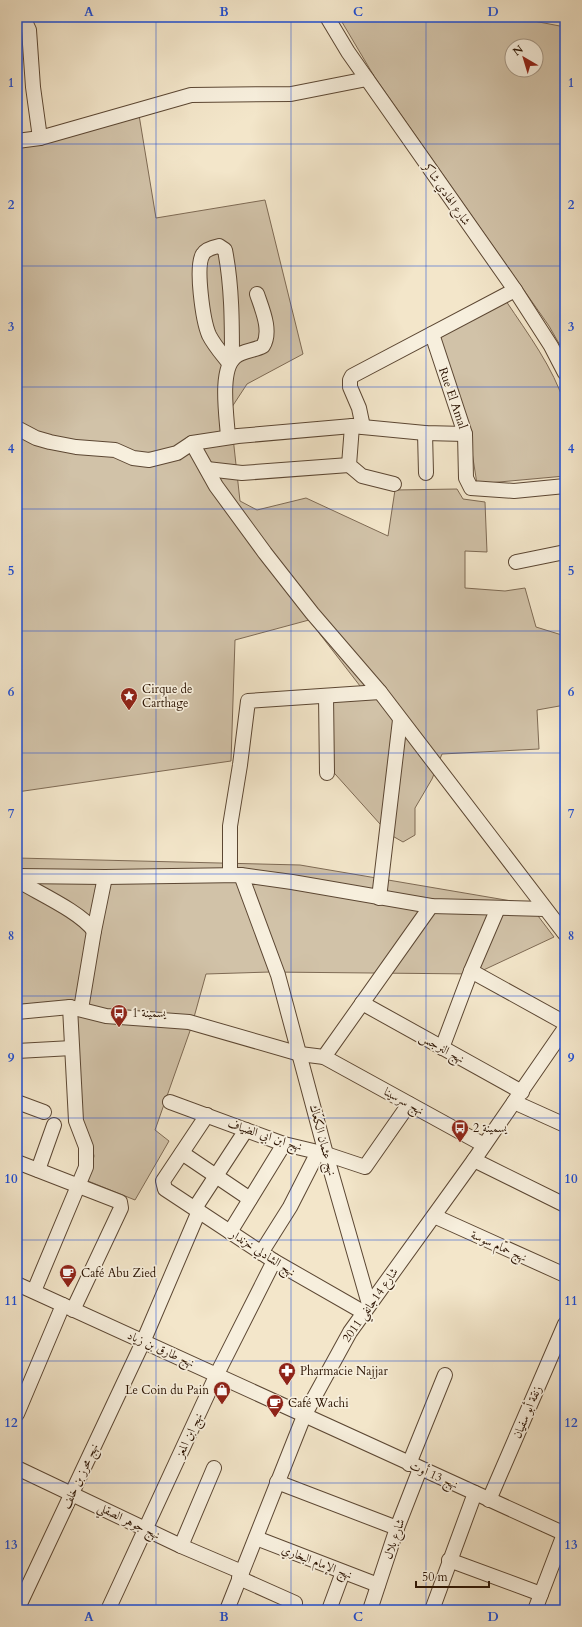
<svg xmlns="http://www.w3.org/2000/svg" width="582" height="1627" viewBox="0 0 582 1627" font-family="Cardo,Amiri,serif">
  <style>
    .green { fill: #d1c2a8; stroke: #7e6a54; fill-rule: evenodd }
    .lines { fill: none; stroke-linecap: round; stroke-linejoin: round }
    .minor-casing { stroke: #5c4733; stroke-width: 16 }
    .minor { stroke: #f7efdd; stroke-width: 14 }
    .grid { fill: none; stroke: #1d4ed8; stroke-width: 1; stroke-opacity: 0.55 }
    .labels { text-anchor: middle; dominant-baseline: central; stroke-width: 3.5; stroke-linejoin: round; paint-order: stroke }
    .street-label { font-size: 12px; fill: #2a1201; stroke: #f7efdd }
    .poi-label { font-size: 12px; fill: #2a1201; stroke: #f7efdd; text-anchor: start }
    .neatline { fill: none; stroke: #1d4ed8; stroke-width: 1.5 }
    .grid-label { font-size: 13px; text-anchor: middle; font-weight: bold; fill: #1d4ed8 }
  </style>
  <rect width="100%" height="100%" fill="#f3e6ca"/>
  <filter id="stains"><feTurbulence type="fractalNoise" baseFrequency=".005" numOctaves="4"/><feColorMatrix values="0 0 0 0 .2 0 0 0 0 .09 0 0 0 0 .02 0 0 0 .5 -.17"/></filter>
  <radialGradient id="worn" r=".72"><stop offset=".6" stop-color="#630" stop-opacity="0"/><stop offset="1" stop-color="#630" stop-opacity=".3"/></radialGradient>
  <g class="green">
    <path d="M339,17H513L565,27V354L549,326L374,76ZM512,46H536V70H512Z"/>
    <polygon points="139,115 156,218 265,200 303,354 247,384 230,410 240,501 257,510 306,498 388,536 395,490 457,489 463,499 485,502 487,552 465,551 465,588 505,591 525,588 536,627 565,636 565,705 537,710 539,749 442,754 432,779 415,808 415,835 403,842 389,834 327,765 329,697 367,695 309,620 235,640 231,761 17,792 17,137"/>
    <path d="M506,301C528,334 553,367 565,405V476L477,484L469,433L437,334Z"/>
    <polygon points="17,858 300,865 529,904 554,937 475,974 270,972 206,974 191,1028 155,1130 169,1141 135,1200 88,1181 94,1156 91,1143 81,1119 71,1000 17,1005"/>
  </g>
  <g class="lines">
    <defs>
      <g id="minor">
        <polyline points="23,17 29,30 33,87 40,138"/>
        <polyline points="327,17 348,52 515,290 551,346 565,373"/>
        <polyline points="17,141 40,138 191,95 291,94 367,79"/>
        <polyline points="432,334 465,434 466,478 471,488 514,491 565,486"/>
        <path d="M229,363C222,354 214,345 209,335C203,321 195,266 203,254C206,249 214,247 219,246L225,250C232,286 232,323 232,360"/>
        <polyline points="352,426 349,465 362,476 394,484"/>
        <polyline points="363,427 359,408 350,387 350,380 352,376 515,290"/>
        <polyline points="17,428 36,438 50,442 76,447 115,450 133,458 149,460 177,453 192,443 238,436 352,426 425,433 465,434"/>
        <polyline points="425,433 426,473"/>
        <path d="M228,437C227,418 219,370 235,357C243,350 254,351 263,346C272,331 262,309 257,294"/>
        <polyline points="192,443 216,486 265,553 312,613 380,692 565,934"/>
        <polyline points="207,469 242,473 349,465"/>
        <polyline points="516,562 565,552"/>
        <polyline points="326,696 327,773"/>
        <polyline points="230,874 230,826 240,765 248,701 380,692"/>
        <polyline points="241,875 278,975 326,1154 369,1304"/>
        <polyline points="17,876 105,877 241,875 292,882 431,906 545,909"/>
        <path d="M17,880C38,893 81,912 94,931"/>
        <polyline points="379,898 400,720"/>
        <polyline points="471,971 565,1023"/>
        <polyline points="362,1003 522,1092"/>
        <polyline points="81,1009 94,931 105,877"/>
        <polyline points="17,1012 70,1007 106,1016 189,1022 300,1054 324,1057 431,906"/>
        <polyline points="442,1048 471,971 498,908"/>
        <polyline points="17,1051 72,1048"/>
        <polyline points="324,1057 484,1145"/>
        <polyline points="17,1102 44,1112"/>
        <polyline points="170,1102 284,1144 326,1154 365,1167 409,1104"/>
        <polyline points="514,1102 565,1125"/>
        <polyline points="207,1115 163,1181 165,1189 274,1261 363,1312"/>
        <polyline points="182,1153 250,1199"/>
        <polyline points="474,1160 565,1205"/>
        <polyline points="17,1162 120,1202 121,1208 73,1310"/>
        <polyline points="38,1170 54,1125"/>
        <polyline points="195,1208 246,1130"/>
        <polyline points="434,1216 565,1275"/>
        <polyline points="230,1232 284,1144"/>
        <polyline points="261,1253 290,1207 318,1152"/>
        <polyline points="17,1284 565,1534"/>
        <polyline points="34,1291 86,1167 86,1147 76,1121 70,1007"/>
        <polyline points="17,1414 63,1305"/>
        <polyline points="409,1464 445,1375"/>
        <polyline points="17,1468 181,1546 242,1572"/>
        <polyline points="277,1482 397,1528"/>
        <polyline points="489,1500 565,1324"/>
        <polyline points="256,1538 378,1585"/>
        <polyline points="181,1546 214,1468"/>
        <polyline points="449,1560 541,1594"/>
        <polyline points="239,1578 295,1603 292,1610"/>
        <polyline points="17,1610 143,1342 199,1211"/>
        <polyline points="108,1610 217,1374 274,1261"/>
        <polyline points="227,1610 304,1416 350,1332 474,1160 565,1028"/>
        <polyline points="329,1610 343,1572"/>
        <polyline points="370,1610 397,1528 420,1469"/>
        <polyline points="432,1610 475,1493"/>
        <polyline points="535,1610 564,1534"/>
      </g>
    </defs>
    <use href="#minor" class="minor-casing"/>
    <use href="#minor" class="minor"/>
  </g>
  <path class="grid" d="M156,17V1610M291,17V1610M426,17V1610M17,144H565M17,266H565M17,387H565M17,509H565M17,631H565M17,753H565M17,874H565M17,996H565M17,1118H565M17,1240H565M17,1361H565M17,1483H565"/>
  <defs>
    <symbol id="sight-pin" viewBox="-11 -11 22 30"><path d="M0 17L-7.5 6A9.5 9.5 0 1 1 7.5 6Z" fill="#8f2418" stroke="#f7efdd"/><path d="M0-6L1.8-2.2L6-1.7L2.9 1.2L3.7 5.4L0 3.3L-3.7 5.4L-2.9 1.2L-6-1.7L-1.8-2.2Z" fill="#fff"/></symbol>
    <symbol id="bus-pin" viewBox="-11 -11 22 30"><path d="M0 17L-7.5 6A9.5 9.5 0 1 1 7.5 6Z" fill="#8f2418" stroke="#f7efdd"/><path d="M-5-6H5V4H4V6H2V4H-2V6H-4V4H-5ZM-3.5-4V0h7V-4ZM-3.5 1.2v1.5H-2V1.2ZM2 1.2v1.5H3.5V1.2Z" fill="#fff"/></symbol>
    <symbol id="cafe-pin" viewBox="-11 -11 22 30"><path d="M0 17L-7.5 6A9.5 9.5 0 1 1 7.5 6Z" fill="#8f2418" stroke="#f7efdd"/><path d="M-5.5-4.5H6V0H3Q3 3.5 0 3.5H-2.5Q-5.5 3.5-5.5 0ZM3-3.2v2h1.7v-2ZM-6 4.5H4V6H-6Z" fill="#fff"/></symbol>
    <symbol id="pharmacy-pin" viewBox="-11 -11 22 30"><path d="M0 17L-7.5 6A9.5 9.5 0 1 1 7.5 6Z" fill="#8f2418" stroke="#f7efdd"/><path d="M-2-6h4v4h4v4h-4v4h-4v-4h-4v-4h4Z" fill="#fff"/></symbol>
    <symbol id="shop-pin" viewBox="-11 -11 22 30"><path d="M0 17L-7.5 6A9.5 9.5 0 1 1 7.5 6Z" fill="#8f2418" stroke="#f7efdd"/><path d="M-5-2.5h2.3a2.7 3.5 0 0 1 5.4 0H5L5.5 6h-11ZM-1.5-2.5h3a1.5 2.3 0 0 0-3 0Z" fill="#fff"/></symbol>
  </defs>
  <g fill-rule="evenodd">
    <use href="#sight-pin" x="119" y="686" width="20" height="27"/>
    <use href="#bus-pin" x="109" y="1003" width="20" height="27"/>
    <use href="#bus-pin" x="450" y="1118" width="20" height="27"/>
    <use href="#cafe-pin" x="58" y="1263" width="20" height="27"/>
    <use href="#pharmacy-pin" x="277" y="1361" width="20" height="27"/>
    <use href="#shop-pin" x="212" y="1380" width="20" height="27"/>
    <use href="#cafe-pin" x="265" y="1393" width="20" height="27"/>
  </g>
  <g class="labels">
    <g class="street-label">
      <text transform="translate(447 194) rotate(55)">شارع الهادي شاكر</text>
      <text transform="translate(453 398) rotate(71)">Rue El Amal</text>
      <text transform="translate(442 1048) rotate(29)">نهج النرجس</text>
      <text transform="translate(404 1101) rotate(29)">نهج سرسينا</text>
      <text transform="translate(265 1135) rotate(18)">نهج ابن ابي الضياف</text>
      <text transform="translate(323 1140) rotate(75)">نهج عثمان الكعّاك</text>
      <text transform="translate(499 1246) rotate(24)">نهج حمّام سوسة</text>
      <text transform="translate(263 1253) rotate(33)">نهج الشادلي خزندار</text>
      <text transform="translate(370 1305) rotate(-55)">شارع 14جانفي 2011</text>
      <text transform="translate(161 1349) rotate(24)">نهج طارق بن زياد</text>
      <text transform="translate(527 1412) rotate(-67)">زنقة أبو سفيان</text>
      <text transform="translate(189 1435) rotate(-65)">نهج ابن المعز</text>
      <text transform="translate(434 1475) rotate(24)">نهج 13 أوت</text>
      <text transform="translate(80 1476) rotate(-65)">نهج محرز بن خلف</text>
      <text transform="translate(129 1521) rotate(26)">نهج جوهر الصقلي</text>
      <text transform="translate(394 1539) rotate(-71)">شارع بلال</text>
      <text transform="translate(317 1562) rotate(21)">نهج الإمام البخاري</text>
    </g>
    <g class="poi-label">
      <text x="142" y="689">Cirque de<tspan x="142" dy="14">Carthage</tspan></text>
      <text x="132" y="1013">يسمينة 1</text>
      <text x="473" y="1128">يسمينة 2</text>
      <text x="81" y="1273">Café Abu Zied</text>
      <text x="300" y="1371">Pharmacie Najjar</text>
      <text x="209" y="1390" text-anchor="end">Le Coin du Pain</text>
      <text x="288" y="1403">Café Wachi</text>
    </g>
  </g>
  <rect width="582" height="1627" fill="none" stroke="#f3e6ca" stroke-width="44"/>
  <g transform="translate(524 58) rotate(322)"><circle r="19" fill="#f7efdd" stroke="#a59785"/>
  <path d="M0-3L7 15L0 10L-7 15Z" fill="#8f2418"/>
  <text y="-6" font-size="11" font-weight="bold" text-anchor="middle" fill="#2a1201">N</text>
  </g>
  <path d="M416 1581v6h73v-6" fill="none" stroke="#2a1201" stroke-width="2"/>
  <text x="422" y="1581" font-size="12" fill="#2a1201" stroke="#f7efdd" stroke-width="3" paint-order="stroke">50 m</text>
  <rect x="22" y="22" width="538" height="1583" class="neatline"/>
  <g class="grid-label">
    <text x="89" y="16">A</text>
    <text x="224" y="16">B</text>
    <text x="358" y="16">C</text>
    <text x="493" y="16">D</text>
    <text x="11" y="87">1</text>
    <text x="571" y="87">1</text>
    <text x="11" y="209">2</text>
    <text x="571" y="209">2</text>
    <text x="11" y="331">3</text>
    <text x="571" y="331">3</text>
    <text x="11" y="453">4</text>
    <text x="571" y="453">4</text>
    <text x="11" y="575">5</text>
    <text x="571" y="575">5</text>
    <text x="11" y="696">6</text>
    <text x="571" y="696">6</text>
    <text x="11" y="818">7</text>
    <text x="571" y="818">7</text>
    <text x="11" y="940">8</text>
    <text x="571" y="940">8</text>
    <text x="11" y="1062">9</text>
    <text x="571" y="1062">9</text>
    <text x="11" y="1183">10</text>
    <text x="571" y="1183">10</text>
    <text x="11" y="1305">11</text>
    <text x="571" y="1305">11</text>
    <text x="11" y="1427">12</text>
    <text x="571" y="1427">12</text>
    <text x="11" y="1549">13</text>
    <text x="571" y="1549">13</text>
    <text x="89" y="1621">A</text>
    <text x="224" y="1621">B</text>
    <text x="358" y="1621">C</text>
    <text x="493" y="1621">D</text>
  </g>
  <rect width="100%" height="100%" filter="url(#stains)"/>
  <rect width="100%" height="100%" fill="url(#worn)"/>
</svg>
